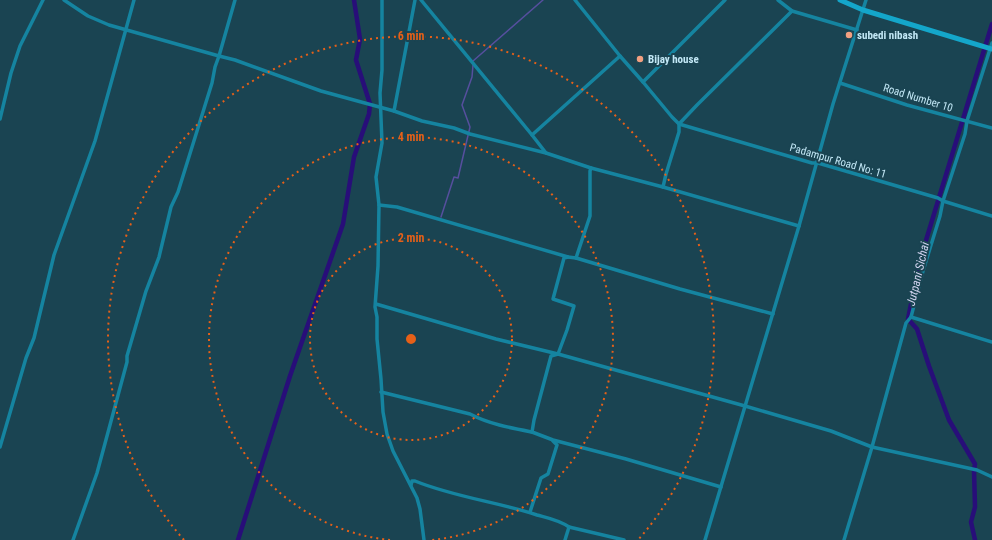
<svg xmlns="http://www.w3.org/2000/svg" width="992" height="540" viewBox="0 0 992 540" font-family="'Roboto Condensed',sans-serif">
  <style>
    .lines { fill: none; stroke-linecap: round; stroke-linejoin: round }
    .stream { stroke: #564f9e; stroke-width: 1.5 }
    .canal { stroke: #280e79; stroke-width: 4.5 }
    .street { stroke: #1584a0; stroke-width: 3.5 }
    .secondary { stroke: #14a6ca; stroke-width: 5 }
    .ring { fill: none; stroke: #e66018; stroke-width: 2; stroke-dasharray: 2 4 }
    .poi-dot { fill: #f2a081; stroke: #1a4452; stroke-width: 1.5 }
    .labels { text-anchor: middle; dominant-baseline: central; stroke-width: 4; stroke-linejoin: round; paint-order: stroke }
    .poi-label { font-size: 11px; font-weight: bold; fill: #c3e8f6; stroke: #1a4452; text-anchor: start }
    .street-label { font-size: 11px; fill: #c3e8f6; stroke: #1a4452 }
    .water-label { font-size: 12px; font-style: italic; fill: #d2d4f0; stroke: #1a4452 }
    .centre { fill: #e66018; stroke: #1a4452; stroke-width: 2 }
    .ring-label { font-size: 12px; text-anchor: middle; font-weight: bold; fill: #e66018; stroke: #1a4452; stroke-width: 4; stroke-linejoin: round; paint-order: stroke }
  </style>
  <rect width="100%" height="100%" fill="#1a4452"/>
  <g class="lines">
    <g class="stream">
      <polyline points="473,61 543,0"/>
      <polyline points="441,217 454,177 458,178 470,127 462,105 472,77 473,65"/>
    </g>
    <g class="canal">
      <polyline points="238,540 290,376 343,224 354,157 369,114 370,104 356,60 360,39 354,0"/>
      <polyline points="975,540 971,522 975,507 974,470 975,464 949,420 929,366 917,329 908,319 920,260 992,24"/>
    </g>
    <g class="street">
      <polyline points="64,0 88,16 109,25 219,56 235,0"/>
      <polyline points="382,0 382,70 380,93 382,143 376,177 379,205 378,266 375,307 377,317 377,339 381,379 383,412 387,434 393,451 417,498 420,509 424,540"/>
      <polyline points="421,0 532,135 546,153"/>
      <polyline points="575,0 620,56 643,82 672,117 679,124 812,163 818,163 938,198 943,201 992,216"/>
      <polyline points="778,0 792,11 857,30"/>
      <polyline points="643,82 725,0"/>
      <polyline points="840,83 907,105 992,128"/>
      <polyline points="394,111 422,121 454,128 470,134 546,153 591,168"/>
      <polyline points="0,119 11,73 20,46 43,0"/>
      <polyline points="532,135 620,56"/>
      <polyline points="663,187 799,226"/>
      <polyline points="379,205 397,207 568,257 576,258 590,216 590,171 591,168 663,187 666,174 679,132 679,124 697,105 792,11"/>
      <polyline points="568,257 564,258 553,299 574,306 567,330 558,354 551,356 534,420 532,432 553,440 626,459 721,487"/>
      <polyline points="576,258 680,289 773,314"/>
      <polyline points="376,304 496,339 558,354 745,406 831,431 872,447 977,470 992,477"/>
      <polyline points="911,317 992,342"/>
      <path d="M381,392L470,414C489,424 511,428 532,432"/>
      <polyline points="0,447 26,358 34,338 54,255 95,141 134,0"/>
      <path d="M411,485L412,481H415C454,497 498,502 537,515C548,518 559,520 569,527L624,540"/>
      <polyline points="530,512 541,478 548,474 557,445 553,441"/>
      <polyline points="73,540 97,473 127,362 127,356 146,291 159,257 171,207 178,192 212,83 215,67 219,56 235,60 321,91 394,111 415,0"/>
      <polyline points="565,540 569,527"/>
      <polyline points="705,540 799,226 833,104 866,0"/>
      <polyline points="844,540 872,447 906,323 911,317 923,271 940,216 943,201 965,134 967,121 992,43"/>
    </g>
    <polyline class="secondary" points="840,0 863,10 992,49"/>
  </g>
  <g class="ring">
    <circle cx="411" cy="339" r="101"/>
    <path d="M390 540A202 202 0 1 1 432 540"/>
    <path d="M184 540A303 303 0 1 1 638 540"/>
  </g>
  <g class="poi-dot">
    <circle cx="849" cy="35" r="4"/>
    <circle cx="640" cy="59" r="4"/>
  </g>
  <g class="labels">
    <g class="poi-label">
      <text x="857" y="35">subedi nibash</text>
      <text x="648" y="59">Bijay house</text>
    </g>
    <g class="street-label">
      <text transform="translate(918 98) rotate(17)">Road Number 10</text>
      <text transform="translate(838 161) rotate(16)">Padampur Road No: 11</text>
    </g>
    <g class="water-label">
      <text transform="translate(918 274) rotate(-77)">Jutpani Sichai</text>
    </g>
  </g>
  <circle cx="411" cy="339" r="6" class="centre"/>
  <g class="ring-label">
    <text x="411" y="40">6 min</text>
    <text x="411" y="141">4 min</text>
    <text x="411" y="242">2 min</text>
  </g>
</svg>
